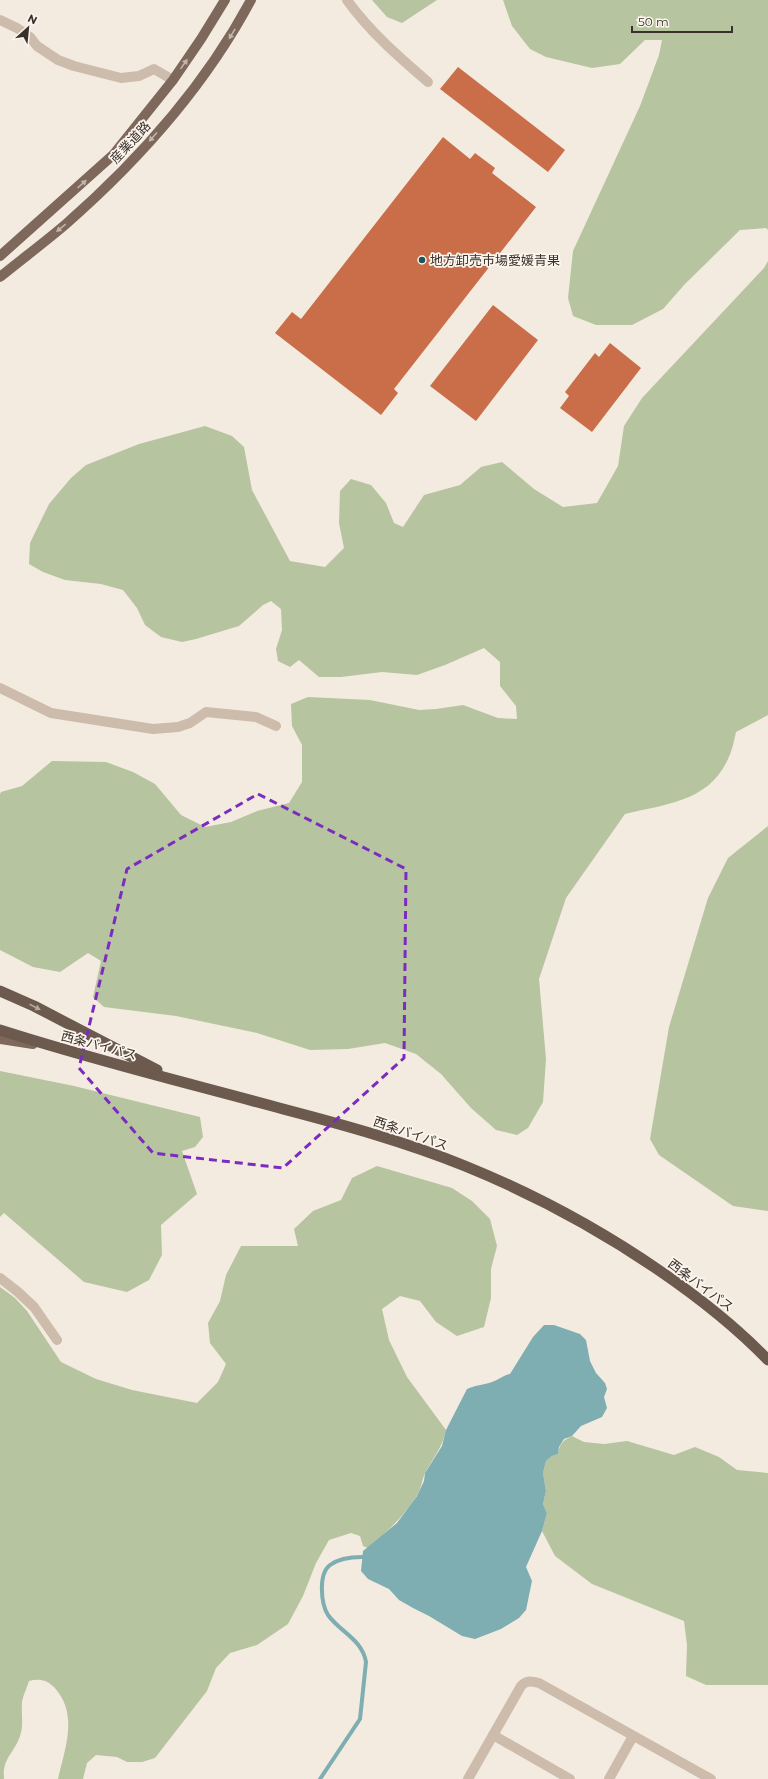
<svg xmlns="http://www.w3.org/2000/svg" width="768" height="1779" viewBox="0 0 768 1779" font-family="Montserrat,'Noto Sans JP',sans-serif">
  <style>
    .green { fill: #b6c49f }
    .water { fill: #7eadb2 }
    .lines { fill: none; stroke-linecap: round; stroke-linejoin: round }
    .stream { stroke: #7eadb2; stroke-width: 4 }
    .building { fill: #c96e49 }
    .minor { stroke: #cdbcab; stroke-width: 10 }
    .tertiary { stroke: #cdbcab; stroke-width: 10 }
    .primary { stroke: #7d685b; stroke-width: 10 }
    .trunk { stroke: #6c5a4e; stroke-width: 11 }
    .oneway { fill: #c2b6ab }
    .oneway2 { fill: #b4a89e }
    .marked { fill: none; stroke: #7b2cbf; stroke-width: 3; stroke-dasharray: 8 5; stroke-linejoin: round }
    .poi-dot { fill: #1e565e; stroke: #fbf5ed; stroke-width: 1.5 }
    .labels { text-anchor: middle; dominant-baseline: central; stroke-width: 3.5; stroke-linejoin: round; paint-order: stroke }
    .street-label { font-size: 13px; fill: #3a302a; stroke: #fbf5ed }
    .poi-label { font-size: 13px; fill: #3a302a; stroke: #fbf5ed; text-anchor: start }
  </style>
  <rect width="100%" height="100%" fill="#f4ebe0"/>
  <g class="green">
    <polygon points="372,0 437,0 402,23 387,17"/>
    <polygon points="503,0 768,0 768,230 766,228 740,230 685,284 663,309 632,325 596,325 573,316 568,298 573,251 640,106 659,55 662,40 645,40 620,64 592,68 546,57 530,49 512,26"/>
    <path d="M768,261V715L736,732C734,741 732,751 728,759C709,802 665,804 625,814L566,898L539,979L546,1059L543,1102L528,1128L517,1135L496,1130L471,1108L441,1074L416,1054L385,1043L348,1049L310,1050L257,1033L176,1016L104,1007L93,997L101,961L88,953L60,972L33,967L0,950V794L1,792L22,786L52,761L106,762L133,772L155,784L181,815L205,827L231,822L257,811L289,803L302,782V745L292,726L291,704L308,697L370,700L419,710L436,709L463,705L498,718L517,719L516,706L500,686V662L484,648L445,665L417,675L382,672L341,677H319L299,660L290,667L278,661L276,649L282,630L281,609L271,601L263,605L239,626L196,639L182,642L161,637L145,625L137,608L123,590L101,584L65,580L43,572L29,564L30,543L49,504L71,478L86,465L139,444L205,426L232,436L244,447L252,490L290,561L325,567L344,548L339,523L340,491L351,479L371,485L386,503L394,523L403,527L424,495L460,485L481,467L502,462L534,489L563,507L597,503L618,466L624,426L642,398L764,268Z"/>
    <polygon points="768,826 768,1211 733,1206 659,1155 650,1139 669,1027 708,898 728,858"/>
    <polygon points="0,1071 74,1086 200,1117 203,1137 195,1147 182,1151 197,1194 161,1225 162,1255 149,1280 127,1292 84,1282 4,1213 0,1217"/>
    <path d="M377,1166L452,1188L472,1201L490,1219L497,1246L491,1269V1298L484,1327L457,1336L436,1322L420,1301L400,1296L382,1309L389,1340L407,1377L446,1430C443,1446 434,1457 426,1471C422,1478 422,1488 416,1497C402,1518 387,1532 368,1548L363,1546L360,1536L351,1533L329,1540L316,1563L303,1596L288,1624L257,1645L230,1653L216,1668L207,1691L155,1758L142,1762H127L117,1757L96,1755L87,1763L83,1779H58C65,1748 79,1714 54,1687C47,1680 39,1678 29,1681C27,1688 23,1695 22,1702C21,1713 24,1725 20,1736C14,1754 2,1758 4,1779H0V1287L15,1298L27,1311L61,1362L96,1379L132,1390L197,1403L218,1382L226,1364L210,1343L208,1323L220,1301L226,1275L241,1246H298L294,1229L313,1211L341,1200L352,1178Z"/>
    <path d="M572,1436L584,1442L604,1444L627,1441L674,1455L695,1447L719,1457L737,1470L768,1473V1685H706L686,1676L687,1645L684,1621L592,1584L555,1556L542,1531L547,1513L543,1504L546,1491L543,1473L546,1461L552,1456L558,1454C559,1445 563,1440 572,1436Z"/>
  </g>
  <path class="water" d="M544,1325H554L580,1334L586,1340L590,1361L596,1373L605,1383L607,1389L604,1397L607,1408L602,1417L581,1426L572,1436L564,1439L559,1447L558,1454L552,1456L546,1461L543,1473L546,1491L543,1504L547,1513L542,1531L526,1567L532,1581L526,1610L519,1618L501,1629L475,1639L462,1636L429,1616L413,1608L399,1600L389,1589L368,1579L361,1571L363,1551L397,1523L417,1496L424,1481L425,1473L442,1446L446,1430L467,1389C475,1385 484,1385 492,1382C499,1380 503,1375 510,1374L533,1337Z"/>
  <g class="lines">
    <path class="stream" d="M320,1779L360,1719L366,1662C362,1639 340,1632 328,1615C321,1604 318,1574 330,1565C338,1559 351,1557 362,1557"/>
  </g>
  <g class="building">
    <polygon points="458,67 565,150 548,172 440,89"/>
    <polygon points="443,137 470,159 475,153 495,168 492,173 536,207 394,389 398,393 381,415 275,333 292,312 301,319"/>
    <polygon points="493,305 538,340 476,421 430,386"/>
    <polygon points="610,343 641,368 592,432 560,408 569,396 565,392 595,353 599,357"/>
  </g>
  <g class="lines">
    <g class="minor">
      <polyline points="0,20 17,28 30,37 37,46 58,60 74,66 121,78 139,76 154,69 173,80"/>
      <polyline points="0,688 51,713 153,729 178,727 190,723 206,712 256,717 276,726"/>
      <polyline points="0,1278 18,1292 34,1307 57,1340"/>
      <polyline points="493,1735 570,1779"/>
      <path d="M468,1779L521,1686C527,1680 531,1681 539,1683L711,1779"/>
      <polyline points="609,1779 633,1736"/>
    </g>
    <path class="tertiary" d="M347,0C370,32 399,57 428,82"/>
    <g class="primary">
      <polyline points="0,256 113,155 173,80 201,39 225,0"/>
      <path d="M0,277C22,259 45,242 66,224C139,160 205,86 251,0"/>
      <polyline points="0,1039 33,1044"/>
    </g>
    <g class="trunk">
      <polyline points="0,991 34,1006 157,1070"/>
      <path d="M0,1030C93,1060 188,1083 283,1109C344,1125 406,1142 465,1166C534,1194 599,1229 660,1271C698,1297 736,1327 768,1360"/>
    </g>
  </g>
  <defs><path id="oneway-solid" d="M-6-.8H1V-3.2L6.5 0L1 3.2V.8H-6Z"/></defs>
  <g class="oneway">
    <use href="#oneway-solid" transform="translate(232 34) rotate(121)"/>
    <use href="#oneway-solid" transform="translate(184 64) rotate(-55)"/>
    <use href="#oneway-solid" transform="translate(153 137) rotate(132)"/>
    <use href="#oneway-solid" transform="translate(82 184) rotate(-42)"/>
    <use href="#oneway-solid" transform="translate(61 228) rotate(141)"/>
  </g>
  <use class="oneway2" href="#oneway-solid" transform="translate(35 1007) rotate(27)"/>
  <path class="marked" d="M258,794L406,869L404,1058L283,1168L153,1153L79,1068L127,869Z"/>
  <circle class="poi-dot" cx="422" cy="260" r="4"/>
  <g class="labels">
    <g class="street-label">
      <text transform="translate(130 142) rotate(-47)">産業道路</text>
      <text transform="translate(99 1045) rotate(15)">西条バイパス</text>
      <text transform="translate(411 1133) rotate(19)">西条バイパス</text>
      <text transform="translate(701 1285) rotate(37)">西条バイパス</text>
    </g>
    <g class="poi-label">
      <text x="430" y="260">地方卸売市場愛媛青果</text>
    </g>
  </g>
  <g transform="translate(28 28) rotate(27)" stroke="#fbf5ed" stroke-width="3" paint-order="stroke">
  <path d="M0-3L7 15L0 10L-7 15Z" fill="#3a302a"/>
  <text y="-6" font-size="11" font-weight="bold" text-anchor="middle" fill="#3a302a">N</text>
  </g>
  <path d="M632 26v6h100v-6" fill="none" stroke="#3a302a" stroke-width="2"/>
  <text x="638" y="26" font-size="12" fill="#3a302a" stroke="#fbf5ed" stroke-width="3" paint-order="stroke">50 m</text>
</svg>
